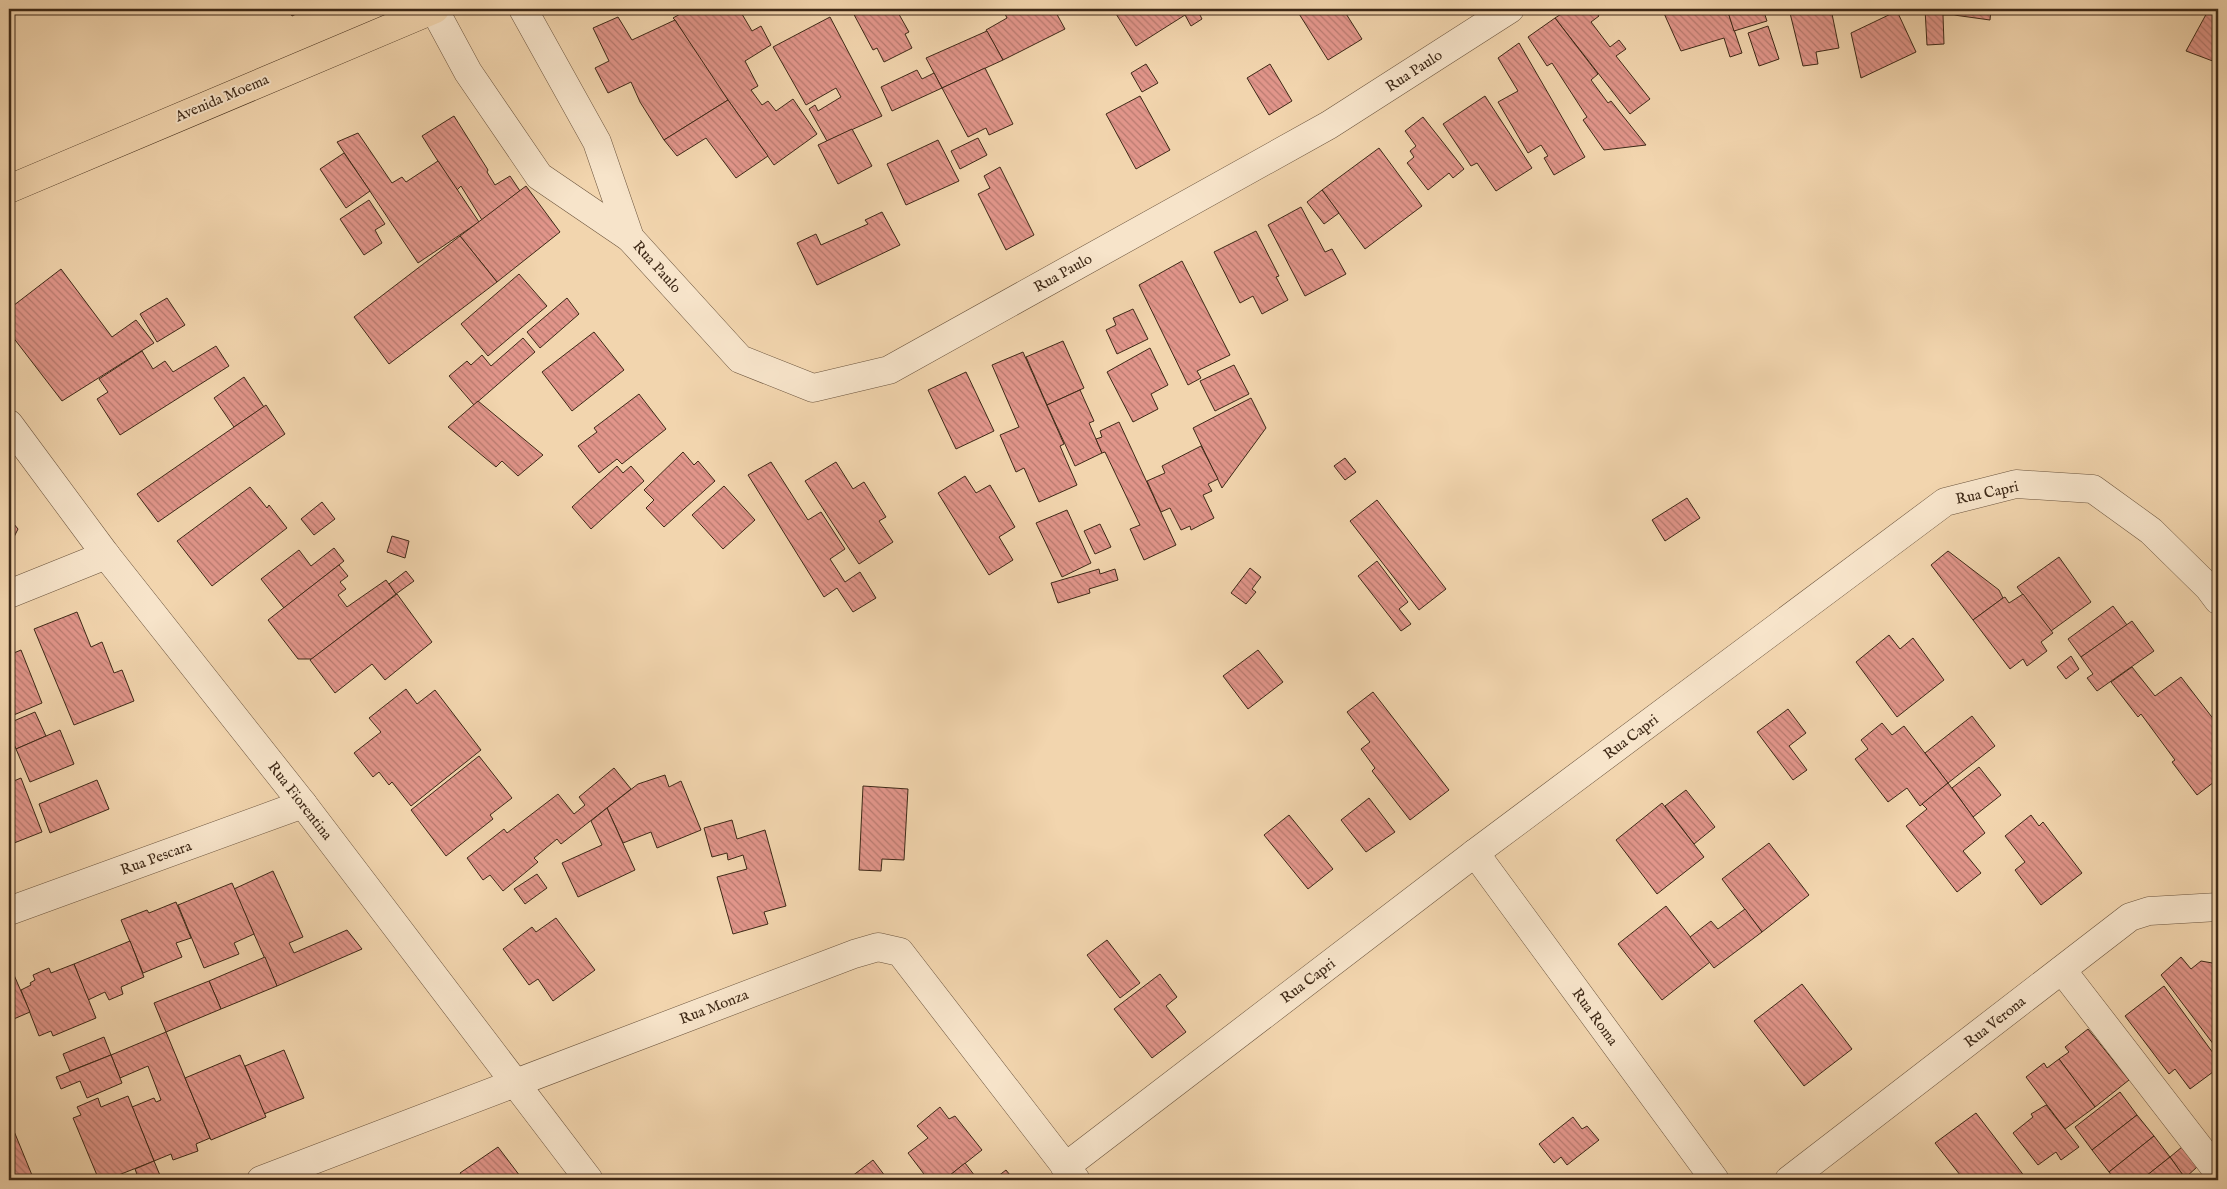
<svg xmlns="http://www.w3.org/2000/svg" width="2227" height="1189" viewBox="0 0 2227 1189" font-family="'IM FELL English',serif">
  <style>
    .building { fill: url(#building-back-hatch); stroke: #3e2917 }
    .lines { fill: none; stroke-linecap: round; stroke-linejoin: round }
    .minor-casing { stroke: #6b543d; stroke-width: 29 }
    .major-casing { stroke: #3e2917; stroke-width: 29 }
    .minor { stroke: #f7e4ca; stroke-width: 28 }
    .major { stroke: #f2d5ae; stroke-width: 28 }
    .labels { text-anchor: middle; dominant-baseline: central; stroke-width: 4; stroke-linejoin: round; paint-order: stroke }
    .street-label { font-size: 15px; fill: #3e2917; stroke: #f7e4ca }
  </style>
  <defs>
    <pattern id="building-back-hatch" width="6" height="6" patternUnits="userSpaceOnUse" patternTransform="scale(1.25)"><rect width="6" height="6" fill="#e1958a"/><path d="M-1 5l2 2M0 0l6 6M5-1l2 2" fill="none" stroke="#b87a70"/></pattern>
  </defs>
  <rect width="100%" height="100%" fill="#f2d5ae"/>
  <filter id="stains"><feTurbulence type="fractalNoise" baseFrequency=".004" numOctaves="4"/><feColorMatrix values="0 0 0 0 .2 0 0 0 0 .09 0 0 0 0 .02 0 0 0 .5 -.17"/></filter>
  <radialGradient id="worn" r=".72"><stop offset=".6" stop-color="#630" stop-opacity="0"/><stop offset="1" stop-color="#630" stop-opacity=".3"/></radialGradient>
  <g class="building">
    <polygon points="288,9 306,9 292,16"/>
    <polygon points="689,9 739,9 752,31 761,26 771,45 745,61 758,86 751,90 762,105 768,101 776,111 793,99 817,134 774,165 704,66 675,20 673,18"/>
    <polygon points="851,9 896,9 909,32 905,34 912,48 884,62 877,48 873,50"/>
    <polygon points="1005,9 1054,9 1065,29 1003,60 986,30 1007,18 1003,10"/>
    <polygon points="1113,9 1197,9 1202,19 1191,26 1185,15 1136,46"/>
    <polygon points="1296,9 1343,9 1362,39 1328,60"/>
    <polygon points="1569,9 1594,9 1599,16 1591,22 1610,47 1619,40 1626,49 1616,56 1650,99 1630,114 1555,18"/>
    <polygon points="1662,9 1727,9 1742,53 1730,57 1724,38 1681,51"/>
    <polygon points="1727,9 1763,9 1767,21 1734,31"/>
    <polygon points="1789,9 1831,9 1839,48 1816,52 1818,64 1803,66"/>
    <polygon points="1925,9 1955,9 1954,15 1943,15 1944,44 1927,45"/>
    <polygon points="1955,9 1991,9 1990,20 1954,15"/>
    <polygon points="2209,9 2218,9 2218,63 2186,51"/>
    <polygon points="1897,11 1916,52 1861,78 1851,33"/>
    <polygon points="618,17 632,40 675,20 728,100 664,140 640,102 631,82 608,93 595,68 609,61 593,28"/>
    <polygon points="830,17 882,116 827,141 809,109 815,105 818,111 841,97 836,88 806,105 773,47"/>
    <polygon points="1555,18 1598,74 1591,80 1608,103 1611,101 1646,145 1604,150 1583,120 1587,117 1552,63 1547,66 1528,37"/>
    <polygon points="1768,26 1779,59 1759,66 1748,33"/>
    <polygon points="987,31 1003,60 942,88 926,58"/>
    <polygon points="1519,43 1585,157 1554,175 1544,158 1548,156 1541,145 1528,153 1498,102 1518,91 1498,58"/>
    <polygon points="1146,64 1158,83 1142,92 1131,73"/>
    <polygon points="1270,64 1292,101 1269,115 1247,78"/>
    <polygon points="985,68 1013,124 989,135 986,128 968,137 942,88"/>
    <polygon points="917,70 922,79 934,73 942,88 892,111 881,87"/>
    <polygon points="1140,96 1170,150 1136,169 1106,114"/>
    <polygon points="1485,96 1532,168 1496,191 1477,163 1471,166 1443,124"/>
    <polygon points="728,100 768,156 736,178 706,138 677,156 664,140"/>
    <polygon points="454,116 488,170 487,172 495,185 510,176 520,191 482,220 461,186 457,190 455,188 422,136"/>
    <polygon points="1423,117 1464,169 1453,178 1449,173 1428,190 1407,163 1414,157 1410,151 1416,146 1405,131"/>
    <polygon points="852,129 872,166 838,184 818,145"/>
    <polygon points="358,133 392,183 402,177 406,182 438,161 479,222 418,263 337,142"/>
    <polygon points="978,138 987,155 960,169 951,151"/>
    <polygon points="938,140 959,181 906,205 887,164"/>
    <polygon points="1379,148 1422,206 1365,249 1322,190"/>
    <polygon points="344,153 370,191 346,208 320,169"/>
    <polygon points="1000,167 1034,235 1006,250 978,194 990,188 984,176"/>
    <polygon points="526,186 560,232 497,282 460,236"/>
    <polygon points="1322,190 1339,213 1324,224 1307,202"/>
    <polygon points="369,200 385,224 375,230 382,243 364,255 340,219"/>
    <polygon points="1301,207 1325,252 1332,249 1346,274 1305,296 1268,225"/>
    <polygon points="882,212 900,245 817,285 797,243 816,234 821,245 868,224 865,220"/>
    <polygon points="1256,231 1279,276 1276,277 1288,300 1262,314 1253,296 1240,303 1214,252"/>
    <polygon points="460,236 497,282 389,364 354,317"/>
    <polygon points="1182,261 1230,355 1197,371 1201,378 1188,385 1139,285"/>
    <polygon points="61,269 112,337 136,320 154,343 62,401 9,332 9,309"/>
    <polygon points="519,274 547,306 488,356 461,324"/>
    <polygon points="167,298 185,325 157,342 140,314"/>
    <polygon points="567,298 579,314 540,348 527,332"/>
    <polygon points="1133,309 1148,339 1117,354 1106,330 1116,325 1113,318"/>
    <polygon points="594,332 624,370 572,411 542,372"/>
    <polygon points="523,338 535,352 474,405 449,376 467,361 471,365 482,355 491,366"/>
    <polygon points="1063,341 1084,388 1047,405 1026,357"/>
    <polygon points="216,346 229,366 120,435 97,399 108,392 99,379 142,351 153,369 165,361 173,372"/>
    <polygon points="1150,348 1168,385 1151,394 1158,409 1133,422 1107,372"/>
    <polygon points="1023,352 1064,444 1060,446 1077,485 1039,502 1024,468 1016,472 1000,435 1019,427 992,365"/>
    <polygon points="1234,365 1249,394 1215,411 1200,381"/>
    <polygon points="966,372 994,431 956,449 928,390"/>
    <polygon points="244,377 264,407 234,427 214,398"/>
    <polygon points="1080,390 1094,421 1089,423 1102,453 1075,466 1047,405"/>
    <polygon points="639,394 666,429 622,464 617,459 599,473 578,446 597,432 594,428"/>
    <polygon points="1251,398 1266,428 1222,488 1193,428"/>
    <polygon points="478,401 543,455 518,476 502,461 496,467 448,427"/>
    <polygon points="266,405 285,434 158,522 137,494"/>
    <polygon points="1119,422 1176,545 1144,560 1130,529 1140,525 1105,452 1102,453 1096,439 1102,437 1100,431"/>
    <polygon points="1201,446 1218,479 1208,484 1212,491 1203,495 1214,518 1191,530 1190,526 1181,530 1170,508 1161,512 1147,481 1165,473 1162,466"/>
    <polygon points="683,452 694,465 698,461 715,481 664,527 646,508 654,500 644,490"/>
    <polygon points="1345,458 1356,472 1345,480 1334,466"/>
    <polygon points="771,462 808,520 821,512 845,549 830,559 845,582 860,572 876,598 853,612 837,588 824,597 748,475"/>
    <polygon points="836,462 853,489 864,482 886,517 879,521 893,542 859,564 805,481"/>
    <polygon points="617,466 623,473 631,466 644,481 591,529 572,507"/>
    <polygon points="965,476 976,493 990,485 1015,527 999,537 1013,560 989,575 938,493"/>
    <polygon points="724,486 755,520 723,549 692,515"/>
    <polygon points="250,487 267,508 269,505 287,528 212,586 177,541"/>
    <polygon points="1687,498 1700,518 1665,541 1652,520"/>
    <polygon points="1377,500 1446,589 1419,610 1350,521"/>
    <polygon points="322,502 335,519 314,535 301,519"/>
    <polygon points="1067,510 1091,563 1062,577 1036,523"/>
    <polygon points="9,518 18,529 9,547"/>
    <polygon points="1100,524 1111,547 1095,554 1084,531"/>
    <polygon points="392,536 409,541 405,558 387,552"/>
    <polygon points="334,548 344,561 284,608 261,579 299,550 311,566"/>
    <polygon points="1948,551 1999,590 2003,598 1973,620 1931,565"/>
    <polygon points="2059,557 2091,602 2051,631 2017,587"/>
    <polygon points="1377,561 1408,602 1399,609 1411,624 1401,631 1358,576"/>
    <polygon points="339,565 348,576 340,582 346,589 338,595 347,607 386,580 396,594 312,659 298,659 268,620"/>
    <polygon points="1250,568 1261,577 1252,589 1256,592 1246,604 1231,593"/>
    <polygon points="1099,569 1100,574 1115,569 1118,580 1089,589 1090,593 1058,603 1051,583"/>
    <polygon points="406,571 414,581 396,594 389,584"/>
    <polygon points="397,594 432,642 385,680 372,664 335,693 310,660"/>
    <polygon points="2023,594 2053,633 2041,642 2047,651 2027,666 2023,659 2010,669 1973,620 2003,598 2005,597 2009,603"/>
    <polygon points="2113,606 2127,625 2081,657 2068,639"/>
    <polygon points="77,612 91,647 102,642 114,673 122,670 134,701 74,725 34,629"/>
    <polygon points="2132,621 2154,651 2097,691 2087,678 2093,674 2081,657"/>
    <polygon points="1889,635 1900,649 1913,638 1944,680 1897,717 1856,662"/>
    <polygon points="21,650 42,703 9,717 9,655"/>
    <polygon points="1258,650 1283,682 1248,709 1223,676"/>
    <polygon points="2071,656 2079,669 2066,679 2057,667"/>
    <polygon points="2132,667 2155,696 2181,677 2218,725 2218,779 2197,795 2172,762 2175,760 2141,714 2138,717 2111,682"/>
    <polygon points="406,689 417,704 435,690 481,750 411,806 392,782 389,785 379,772 373,777 354,753 381,732 369,718"/>
    <polygon points="1373,692 1449,790 1410,820 1372,771 1375,768 1361,749 1370,742 1347,712"/>
    <polygon points="1788,709 1806,733 1789,746 1807,770 1793,780 1757,732"/>
    <polygon points="35,712 46,736 16,749 9,731 9,723"/>
    <polygon points="1972,716 1995,746 1948,783 1925,753"/>
    <polygon points="1882,723 1892,735 1904,726 1948,783 1920,806 1907,788 1888,802 1855,759 1868,749 1861,740"/>
    <polygon points="60,730 74,764 30,782 16,749"/>
    <polygon points="479,756 512,798 490,815 493,819 446,856 411,810"/>
    <polygon points="1979,767 2001,795 1973,817 1952,788"/>
    <polygon points="614,768 631,789 561,844 557,839 534,858 538,862 503,891 490,875 483,880 467,858 504,829 507,833 558,794 574,814 585,805 579,797"/>
    <polygon points="665,775 669,787 681,781 701,830 657,848 651,832 623,843 607,808 638,784"/>
    <polygon points="21,778 42,832 9,845 9,783"/>
    <polygon points="97,780 109,809 50,833 39,804"/>
    <polygon points="1948,783 1985,833 1963,851 1981,873 1957,892 1906,826 1927,809 1922,804"/>
    <polygon points="863,786 908,789 904,860 882,859 881,871 859,870"/>
    <polygon points="1686,790 1715,827 1694,844 1665,806"/>
    <polygon points="1369,798 1395,832 1366,852 1341,820"/>
    <polygon points="1662,803 1704,857 1657,894 1616,840"/>
    <polygon points="607,808 635,870 578,897 562,863 602,845 591,821"/>
    <polygon points="1289,815 1333,869 1308,889 1264,835"/>
    <polygon points="2031,815 2039,826 2043,822 2082,873 2041,905 2015,870 2025,862 2005,836"/>
    <polygon points="732,820 737,839 765,830 786,906 764,912 768,924 733,934 717,877 747,869 743,855 728,860 727,853 712,857 704,828"/>
    <polygon points="1769,843 1809,895 1762,932 1722,879"/>
    <polygon points="273,871 303,937 289,943 294,953 347,930 362,949 277,986 234,889"/>
    <polygon points="537,874 547,888 525,904 514,889"/>
    <polygon points="232,883 254,934 234,943 239,954 204,968 178,905"/>
    <polygon points="176,902 191,938 176,943 182,957 143,973 121,920 147,910 149,913"/>
    <polygon points="1666,906 1710,962 1662,1000 1618,944"/>
    <polygon points="1745,909 1762,932 1714,968 1690,937 1711,921 1718,929"/>
    <polygon points="556,918 595,970 553,1001 538,979 529,985 503,949 532,927 536,932"/>
    <polygon points="1107,940 1140,983 1120,998 1087,955"/>
    <polygon points="130,941 144,977 121,987 123,994 109,1000 105,992 88,1000 74,964"/>
    <polygon points="265,957 277,986 221,1009 209,981"/>
    <polygon points="2181,957 2191,969 2201,961 2218,964 2218,1042 2214,1045 2161,975"/>
    <polygon points="74,964 96,1018 53,1036 51,1031 39,1036 21,990 31,985 30,983 35,980 33,975 49,968 51,973"/>
    <polygon points="1160,974 1177,997 1166,1006 1186,1032 1152,1058 1114,1009"/>
    <polygon points="14,975 30,1012 9,1021 9,978"/>
    <polygon points="209,981 221,1009 166,1032 154,1003"/>
    <polygon points="1802,984 1852,1049 1804,1086 1754,1021"/>
    <polygon points="2164,986 2216,1057 2217,1069 2190,1089 2175,1069 2169,1074 2125,1016"/>
    <polygon points="2088,1029 2129,1080 2095,1107 2059,1059 2069,1052 2065,1047"/>
    <polygon points="166,1032 210,1138 196,1144 198,1151 173,1160 171,1154 154,1161 132,1107 154,1098 156,1102 161,1100 148,1066 120,1078 111,1055"/>
    <polygon points="104,1037 111,1055 70,1071 63,1054"/>
    <polygon points="284,1050 304,1098 264,1114 245,1066"/>
    <polygon points="111,1055 122,1083 87,1098 80,1081 61,1089 56,1077"/>
    <polygon points="240,1055 266,1117 211,1140 185,1078"/>
    <polygon points="2059,1059 2095,1107 2065,1129 2026,1077 2044,1063 2047,1068"/>
    <polygon points="2120,1092 2137,1115 2092,1150 2075,1127"/>
    <polygon points="128,1096 154,1161 106,1180 99,1180 73,1118 81,1115 77,1107 98,1098 101,1107"/>
    <polygon points="2046,1105 2079,1147 2061,1160 2056,1152 2038,1165 2013,1133 2033,1117 2031,1114"/>
    <polygon points="940,1107 949,1119 955,1116 982,1150 944,1180 924,1180 927,1178 908,1153 928,1138 917,1126"/>
    <polygon points="1976,1113 2025,1177 2021,1180 1964,1180 1935,1143"/>
    <polygon points="2137,1115 2154,1136 2109,1172 2092,1150"/>
    <polygon points="1573,1117 1582,1129 1587,1126 1599,1140 1567,1165 1561,1157 1554,1163 1539,1144"/>
    <polygon points="9,1119 34,1180 9,1180"/>
    <polygon points="2154,1136 2170,1157 2141,1180 2115,1180 2109,1172"/>
    <polygon points="498,1147 523,1180 465,1180 460,1173"/>
    <polygon points="2182,1147 2197,1167 2185,1178 2170,1157"/>
    <polygon points="2170,1157 2185,1178 2182,1180 2141,1180"/>
    <polygon points="873,1160 888,1180 847,1180"/>
    <polygon points="154,1161 162,1180 139,1180 135,1169"/>
    <polygon points="965,1163 978,1180 944,1180"/>
    <polygon points="1006,1170 1014,1180 993,1180"/>
  </g>
  <g class="lines">
    <defs>
      <g id="minor">
        <polyline points="434,9 468,72 539,176 630,238"/>
        <polyline points="523,9 597,142 630,238 740,359 813,388 889,370 1329,125 1510,9"/>
        <polyline points="9,424 106,555 303,804 589,1180"/>
        <polyline points="9,594 106,555"/>
        <polyline points="1475,853 1715,1180"/>
        <polyline points="9,911 303,804"/>
        <polyline points="2062,970 2218,1172"/>
        <polyline points="1065,1167 1475,853 1945,502 2016,484 2093,489 2151,531 2209,588 2218,600"/>
        <polyline points="261,1180 854,954 878,947 900,952 1076,1180"/>
        <polyline points="1789,1180 2130,917 2149,911 2218,907"/>
      </g>
      <polyline id="major" points="9,189 435,9"/>
    </defs>
    <use href="#minor" class="minor-casing"/>
    <use href="#major" class="major-casing"/>
    <use href="#minor" class="minor"/>
    <use href="#major" class="major"/>
  </g>
  <g class="labels">
    <g class="street-label">
      <text transform="translate(1414 71) rotate(-33)">Rua Paulo</text>
      <text transform="translate(222 98) rotate(-23)">Avenida Moema</text>
      <text transform="translate(657 267) rotate(48)">Rua Paulo</text>
      <text transform="translate(1063 273) rotate(-29)">Rua Paulo</text>
      <text transform="translate(1987 493) rotate(-12)">Rua Capri</text>
      <text transform="translate(1631 737) rotate(-37)">Rua Capri</text>
      <text transform="translate(300 801) rotate(52)">Rua Fiorentina</text>
      <text transform="translate(156 858) rotate(-20)">Rua Pescara</text>
      <text transform="translate(1308 981) rotate(-37)">Rua Capri</text>
      <text transform="translate(714 1007) rotate(-21)">Rua Monza</text>
      <text transform="translate(1595 1017) rotate(54)">Rua Roma</text>
      <text transform="translate(1995 1022) rotate(-38)">Rua Verona</text>
    </g>
  </g>
  <rect width="2227" height="1189" fill="none" stroke="#f2d5ae" stroke-width="30"/>
  <rect x="10" y="10" width="2207" height="1169" fill="none" stroke="#3e2917" stroke-width="2.5"/>
  <rect x="15" y="15" width="2197" height="1159" fill="none" stroke="#3e2917"/>
  <rect width="100%" height="100%" filter="url(#stains)"/>
  <rect width="100%" height="100%" fill="url(#worn)"/>
</svg>
